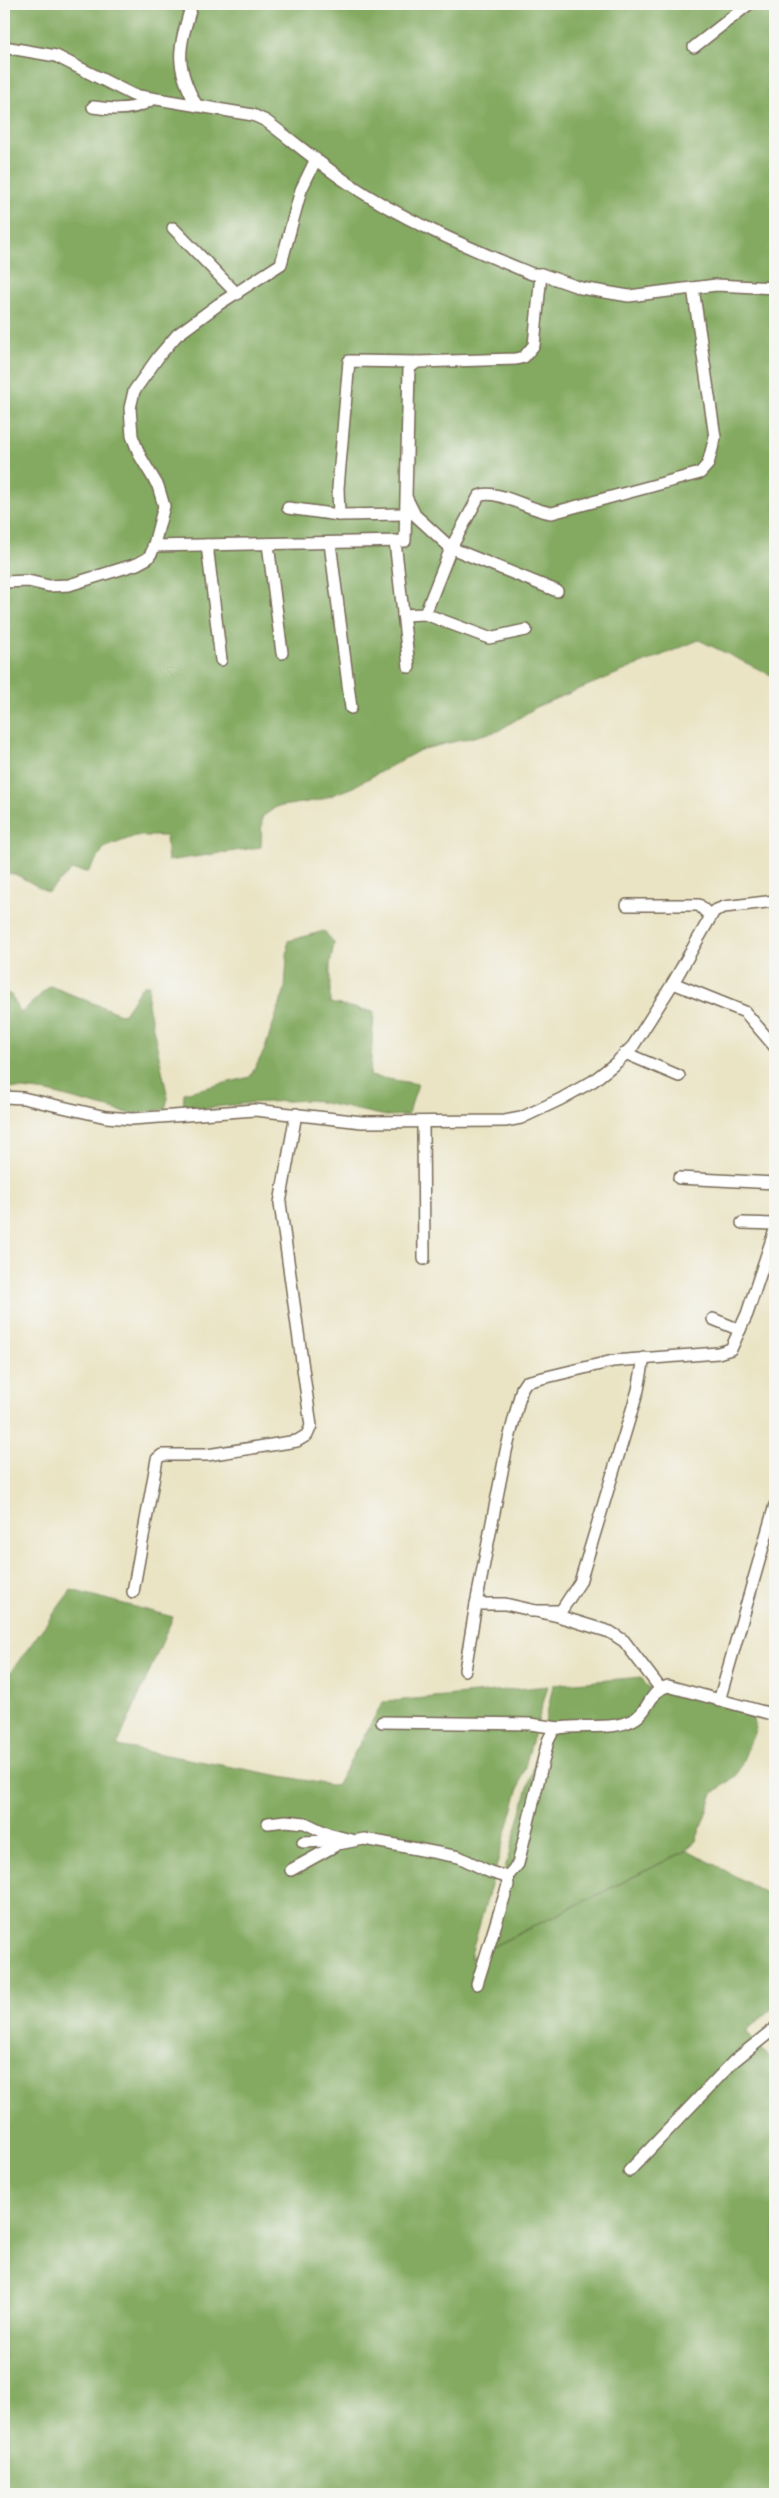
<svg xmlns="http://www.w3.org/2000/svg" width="779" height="2498" viewBox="0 0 779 2498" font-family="Pangolin,sans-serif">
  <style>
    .forest { fill: #83aa61; stroke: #5f6a40 }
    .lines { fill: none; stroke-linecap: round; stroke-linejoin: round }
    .minor-casing { stroke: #786b58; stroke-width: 14 }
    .minor { stroke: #fff; stroke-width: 11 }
  </style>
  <rect width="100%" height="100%" fill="#f6f6f2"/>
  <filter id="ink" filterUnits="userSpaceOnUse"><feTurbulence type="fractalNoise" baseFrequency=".02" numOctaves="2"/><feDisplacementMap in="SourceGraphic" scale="10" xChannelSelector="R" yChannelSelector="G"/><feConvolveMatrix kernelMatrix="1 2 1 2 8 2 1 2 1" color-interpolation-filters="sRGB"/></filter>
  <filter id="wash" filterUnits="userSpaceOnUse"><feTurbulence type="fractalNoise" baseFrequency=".0096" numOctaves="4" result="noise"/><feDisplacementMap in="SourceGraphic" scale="20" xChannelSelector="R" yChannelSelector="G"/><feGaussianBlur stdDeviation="1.12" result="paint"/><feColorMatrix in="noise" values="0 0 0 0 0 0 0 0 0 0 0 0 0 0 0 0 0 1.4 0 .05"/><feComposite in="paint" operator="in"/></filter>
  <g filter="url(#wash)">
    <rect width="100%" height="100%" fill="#eae4c4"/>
    <g class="forest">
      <polygon points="4,4 775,4 775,677 699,640 538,706 498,731 420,750 353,787 320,800 276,807 262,817 261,847 168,861 166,836 135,836 104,848 88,872 72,870 48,892 15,874 4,873"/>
      <polygon points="324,931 334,943 330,966 330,1003 374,1012 370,1076 418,1084 408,1115 386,1116 310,1100 248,1103 183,1111 184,1093 250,1077 264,1051 285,989 288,941"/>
      <polygon points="143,985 149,985 148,1004 168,1098 165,1109 131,1114 48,1092 4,1087 4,992 11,995 21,1013 50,986 123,1015"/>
      <polygon points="71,1590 173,1617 117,1746 336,1786 383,1702 548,1686 470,1958 688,1850 775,1898 775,2006 746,2031 775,2064 775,2494 4,2494 4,1681"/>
      <polygon points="641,1677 648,1688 669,1690 750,1713 756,1728 737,1775 713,1793 696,1841 683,1852 485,1950 483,1947 542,1737 553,1685"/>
    </g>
  </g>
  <g filter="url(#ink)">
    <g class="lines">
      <defs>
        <g id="minor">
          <path d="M192,4C179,48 173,64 197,106"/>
          <path d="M4,47L56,56L133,95L253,115L266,121C294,142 320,164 348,183C404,221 470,248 532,274H541L581,288L629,296L716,285L775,288"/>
          <polyline points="694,47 749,4"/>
          <path d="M93,107C112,110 134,111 151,100"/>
          <polyline points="173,228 237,294"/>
          <polyline points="407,499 415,515 451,548 557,591"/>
          <polyline points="288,508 339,515 405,514"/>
          <polyline points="339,515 338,488 349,361 417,362"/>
          <polyline points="395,541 409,667"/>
          <polyline points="330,543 351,708"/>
          <polyline points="268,544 282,653"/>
          <polyline points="207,545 221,660"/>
          <polyline points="153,546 405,541 409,368 417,362 516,359 524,357 534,345 541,274"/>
          <polyline points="4,582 28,581 49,586 69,585 137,564 148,558 152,552 164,506 158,486 140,456 132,436 130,408 134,391 159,356 177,335 219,304 281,264 301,190 316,159"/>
          <polyline points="425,614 489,638 526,630"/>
          <path d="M403,615L425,614L451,548L479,496C497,488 530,511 552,513L700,473L708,464L715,437L693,288"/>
          <polyline points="627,905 699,905 710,916"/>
          <polyline points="673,983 745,1012 775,1047"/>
          <polyline points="625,1053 679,1076"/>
          <polyline points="4,1097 23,1098 106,1117 132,1119 255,1110 362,1122 505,1121 521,1118 561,1099 593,1081 617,1062 633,1046 673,983 714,911 724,907 775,901"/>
          <polyline points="423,1123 424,1259"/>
          <polyline points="679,1178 775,1183"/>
          <polyline points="742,1223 775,1224"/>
          <polyline points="713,1319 740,1330"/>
          <polyline points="133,1592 157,1459 162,1455 207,1455 297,1441 307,1435 311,1426 280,1203 296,1114"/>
          <polyline points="476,1604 506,1451 522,1388 526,1382 613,1361 718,1353 731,1349 747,1314 775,1230"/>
          <polyline points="531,1611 561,1611 580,1582 638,1390 644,1358"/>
          <polyline points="465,1670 476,1604 505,1604 558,1616 610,1632 624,1641 660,1688"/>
          <polyline points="719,1701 775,1505"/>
          <polyline points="382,1722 530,1724 559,1728"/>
          <polyline points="268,1823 286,1821 305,1823 328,1834 351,1840 303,1842"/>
          <path d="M291,1870L338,1844L364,1839L459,1857L490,1872L507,1877L518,1864L548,1741L554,1729C577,1723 616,1732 636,1718C650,1709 649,1691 668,1686L775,1715"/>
          <polyline points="477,1984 508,1885 507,1877"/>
          <polyline points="629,2171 734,2061 775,2028"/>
        </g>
      </defs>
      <use href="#minor" class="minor-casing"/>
      <use href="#minor" class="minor"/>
    </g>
  </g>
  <rect width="779" height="2498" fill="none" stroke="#f6f6f2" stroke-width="20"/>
</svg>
